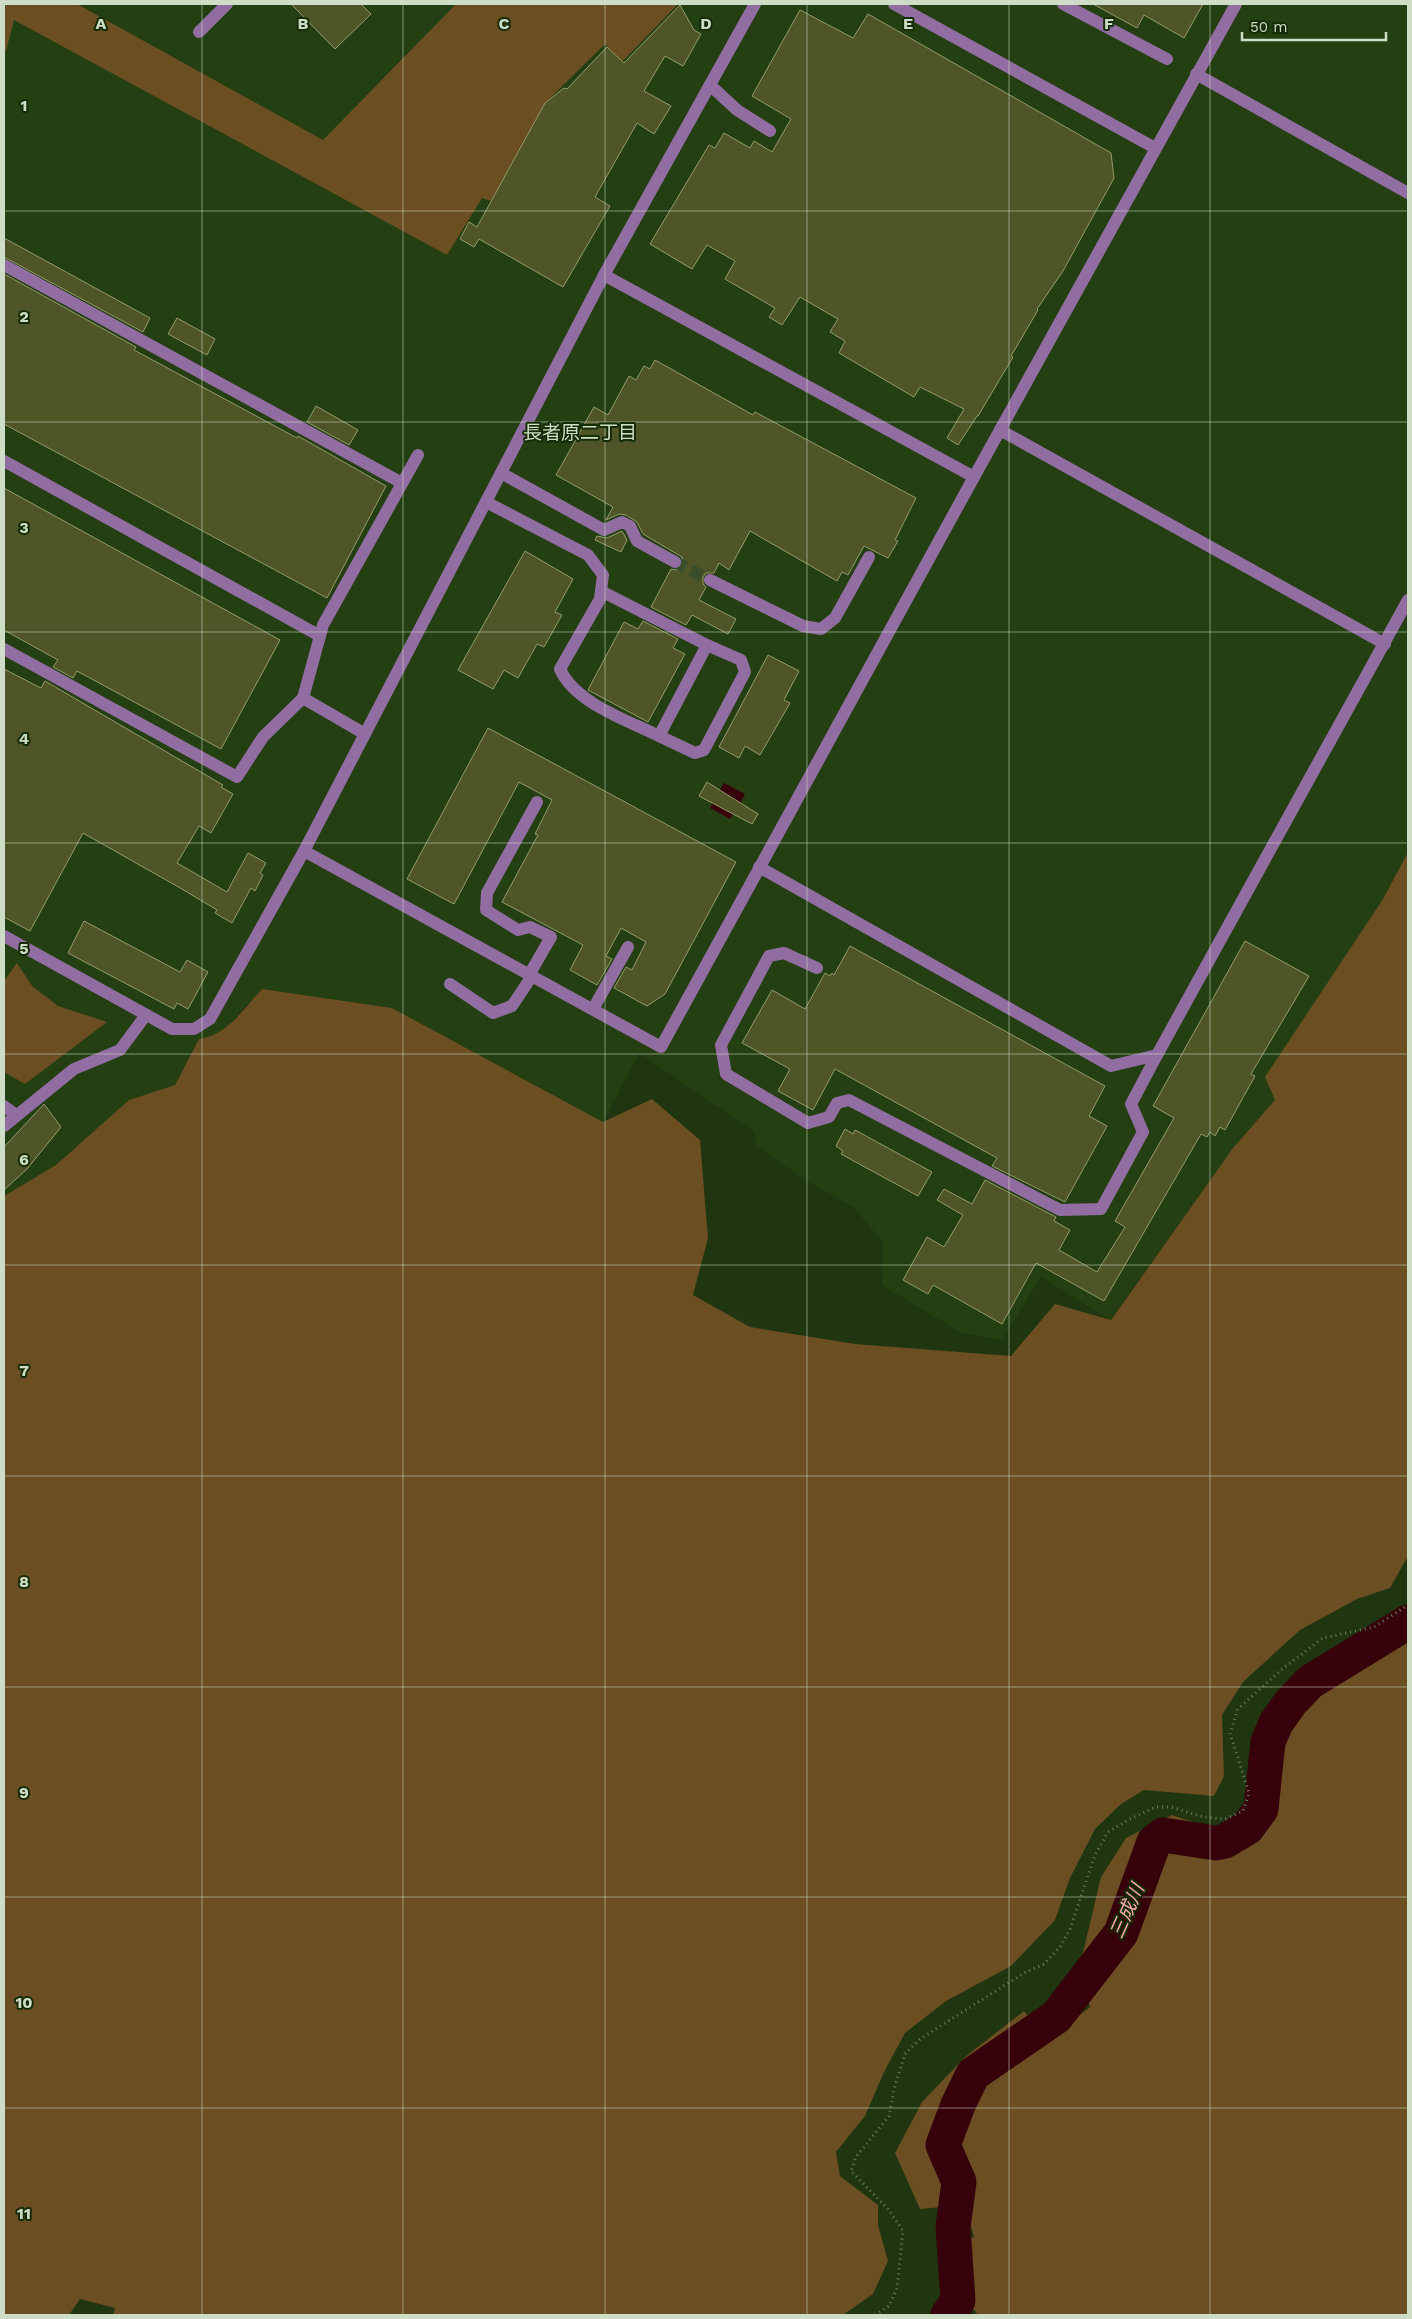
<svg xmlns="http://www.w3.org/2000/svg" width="1412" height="2319" viewBox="0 0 1412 2319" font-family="'Work Sans','Noto Sans JP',sans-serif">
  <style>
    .built { fill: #244013 }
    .green { fill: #6b4e21 }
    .water { fill: #37010c }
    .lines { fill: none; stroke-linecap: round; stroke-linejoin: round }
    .river { stroke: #37010c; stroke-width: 35 }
    .building { fill: #4f5527; stroke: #949b6a }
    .minor-tunnel { stroke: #394f2b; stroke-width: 12; stroke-dasharray: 12 6; stroke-linecap: butt }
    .path { stroke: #6b7e5f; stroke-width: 3; stroke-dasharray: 1 4; stroke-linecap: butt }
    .minor { stroke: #926da2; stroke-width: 12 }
    .grid { fill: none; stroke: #ceddc6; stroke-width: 1; stroke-opacity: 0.55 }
    .labels { text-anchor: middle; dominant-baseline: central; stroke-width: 4; stroke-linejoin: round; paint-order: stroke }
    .neighbourhood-label { font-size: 19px; fill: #ceddc6; stroke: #152c06 }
    .water-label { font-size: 19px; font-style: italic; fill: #ffa9af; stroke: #152c06 }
    .grid-label { font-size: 16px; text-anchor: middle; font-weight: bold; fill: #ceddc6; stroke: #152c06; stroke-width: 4; stroke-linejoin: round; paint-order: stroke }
  </style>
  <rect width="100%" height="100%" fill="#1f3610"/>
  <polygon class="built" points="17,4 1408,4 1408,852 1275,1100 1233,1148 1110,1320 1041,1277 1002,1340 962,1333 882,1285 883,1242 853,1207 804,1179 757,1146 754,1131 639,1053 603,1122 392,1008 262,989 223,1031 209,1037 199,1039 175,1085 129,1100 56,1165 4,1196 4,51 6,51"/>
  <g class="green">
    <polygon points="4,4 77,4 323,140 456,4 678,4 622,62 605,44 545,103 491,201 482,198 447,255 14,20 6,51 4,51"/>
    <path d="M1408,852V1556L1390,1588L1357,1599L1300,1630L1243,1682L1222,1715L1224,1776L1214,1796L1144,1790L1121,1804L1095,1829L1070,1878L1055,1920L1011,1966L946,2001L905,2033L884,2072L865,2116L836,2152L840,2176L878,2205V2225L888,2261L873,2294L843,2315H113L115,2308L80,2299L69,2315H4V1196L56,1165L129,1100L175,1085L199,1039C228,1035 243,1009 262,989L392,1008L603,1122L652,1099L700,1140L708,1238L693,1295L750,1327L855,1344L1011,1356L1055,1304L1111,1320L1233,1148L1275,1100L1265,1077L1383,899Z"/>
    <polygon points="17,963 32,986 58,1006 107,1022 25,1084 4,1072 4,981"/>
    <polygon points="1408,1623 1408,2315 978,2315 958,2288 951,2244 974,2237 965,2205 920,2209 895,2153 922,2102 965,2057 1024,2011 1047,2040 1090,2007 1080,1965 1101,1877 1126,1838 1172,1815 1232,1835 1254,1815 1262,1715 1289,1687 1342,1647"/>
  </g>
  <g class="water">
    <polygon points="724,783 745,794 739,806 717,795"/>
    <polygon points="716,796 737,808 730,819 710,808"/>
  </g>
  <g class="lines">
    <polyline class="river" points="948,2315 958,2301 953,2227 959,2182 943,2145 958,2105 973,2074 1056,2017 1121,1933 1154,1842 1163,1835 1216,1843 1225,1841 1247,1828 1261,1809 1268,1742 1276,1723 1291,1702 1310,1682 1408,1622"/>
  </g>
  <g class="building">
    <polygon points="291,4 361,4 371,14 335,49"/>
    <polygon points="1093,4 1203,4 1184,38 1144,15 1137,28"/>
    <polygon points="680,5 694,30 701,34 683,66 665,56 644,91 671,106 654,134 637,123 595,197 610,206 563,287 479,239 474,247 460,239 469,222 477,227 545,103 564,88 567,89 607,47 624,63"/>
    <polygon points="800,10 853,38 868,14 1111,153 1114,178 1063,271 1037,309 1038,310 1011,356 1013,357 978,416 977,416 958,445 947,438 964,409 920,387 914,397 839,353 845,341 830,332 838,319 800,297 782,325 769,317 775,308 725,279 735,261 707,245 692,269 650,244 709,145 715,148 724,133 750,148 754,141 772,152 791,119 752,96"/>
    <polygon points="4,238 150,318 143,332 4,257"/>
    <polygon points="4,274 136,347 134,350 297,438 298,436 386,486 327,598 4,424"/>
    <polygon points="177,318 215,339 207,355 168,334"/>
    <polygon points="655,360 753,415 755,412 916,498 895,540 898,541 888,558 864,546 848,575 842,572 837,581 750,531 729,570 719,563 714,573 706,573 703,577 703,584 706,587 699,600 736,619 728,634 692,615 686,625 651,607 671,569 676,570 682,566 682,557 643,534 637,522 626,515 619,514 606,520 613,507 556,475 594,407 608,415 629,376 636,380 644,366 650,369"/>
    <polygon points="316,406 358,430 349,445 307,422"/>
    <polygon points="4,488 280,640 221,749 77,671 73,678 53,667 58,660 4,630"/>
    <polygon points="622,531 627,540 621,552 595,540 597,536 607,538"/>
    <polygon points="525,551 573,579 555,612 562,615 544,647 537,644 518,678 504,670 493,689 458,670"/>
    <polygon points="643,621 678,639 673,648 685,654 648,722 588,690 624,622 638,629"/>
    <polygon points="768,655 799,671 784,700 790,703 760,755 745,746 739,758 719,747"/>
    <polygon points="4,669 41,688 45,681 223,785 221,787 233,794 211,833 199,826 177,863 227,892 248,853 266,863 260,873 263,875 255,891 251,888 232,923 215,913 217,910 182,889 83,833 30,931 4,917"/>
    <polygon points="488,728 736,862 665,994 647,1006 614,988 626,967 632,970 646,942 621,928 606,956 612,959 597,985 570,970 583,945 502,902 538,835 535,834 552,800 519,782 454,904 407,879"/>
    <polygon points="707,782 758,814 752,824 699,796"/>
    <polygon points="84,921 180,972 187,960 208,972 188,1009 177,1003 174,1009 68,953"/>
    <polygon points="1245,941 1309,976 1251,1074 1255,1076 1225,1130 1220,1127 1215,1136 1210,1132 1207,1137 1201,1134 1104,1301 1036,1263 1002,1324 933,1285 928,1294 903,1280 927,1237 944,1247 963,1215 937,1200 944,1189 972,1204 985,1180 1056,1217 1054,1221 1070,1230 1059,1250 1097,1272 1125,1227 1115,1221 1174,1118 1153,1106"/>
    <polygon points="850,946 1105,1086 1089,1116 1107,1126 1065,1202 992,1166 997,1158 835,1069 813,1110 778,1091 790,1069 742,1043 772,990 805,1009 825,973 830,976 832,973 834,975"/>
    <polygon points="44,1104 61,1127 27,1169 4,1190 4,1147"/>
    <polygon points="845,1129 853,1134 855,1130 932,1172 918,1196 841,1154 843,1151 836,1146"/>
  </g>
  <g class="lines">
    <polyline class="minor-tunnel" points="675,562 710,580"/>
    <polyline class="path" points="875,2315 889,2306 897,2288 903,2231 888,2209 851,2171 856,2157 889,2116 895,2085 905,2054 920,2039 1024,1973 1044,1964 1060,1947 1070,1929 1095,1855 1108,1832 1130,1819 1156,1807 1171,1807 1204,1817 1225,1819 1243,1811 1249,1793 1230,1733 1238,1709 1281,1670 1323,1638 1374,1627 1408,1605"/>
    <g class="minor">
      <polyline points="894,4 1155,148"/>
      <polyline points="1063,4 1167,59"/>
      <polyline points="199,32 227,4"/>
      <polyline points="1196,74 1408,193"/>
      <polyline points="710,85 737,110 770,131"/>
      <polyline points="4,265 402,483"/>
      <polyline points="604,275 974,477"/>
      <polyline points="1000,430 1385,644"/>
      <polyline points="4,461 320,636"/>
      <polyline points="501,473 604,530 622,522 630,526 637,541 675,562"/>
      <path d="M486,502L588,555L603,575L600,599L560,669C575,703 627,720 659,736L707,645L601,591"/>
      <polyline points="710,580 803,626 821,629 835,618 869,557"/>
      <polyline points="4,649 237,777 263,737 303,698"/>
      <polyline points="365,734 303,698 323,625 418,455"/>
      <polyline points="659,736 695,753 704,750 745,672 741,660 707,645"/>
      <polyline points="304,851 661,1047 974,477 1236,4"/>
      <polyline points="759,867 1111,1066 1157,1055 1408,600"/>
      <polyline points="4,936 172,1029 194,1029 210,1019 304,851 604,275 755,4"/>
      <polyline points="817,968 784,953 769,956 721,1045 726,1074 808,1123 829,1117 837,1103 849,1100 1060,1210 1101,1209 1143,1132 1131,1104 1157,1055"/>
      <polyline points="529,975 551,937 530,927 518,930 486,910 487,893 537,802"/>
      <polyline points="450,984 493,1013 512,1006 532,976"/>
      <polyline points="593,1009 628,947"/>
      <polyline points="4,1106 16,1115"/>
      <polyline points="4,1126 74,1069 120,1050 146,1015"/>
    </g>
  </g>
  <path class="grid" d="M202,4V2315M403,4V2315M605,4V2315M807,4V2315M1009,4V2315M1210,4V2315M4,211H1408M4,422H1408M4,632H1408M4,843H1408M4,1054H1408M4,1265H1408M4,1476H1408M4,1687H1408M4,1897H1408M4,2108H1408"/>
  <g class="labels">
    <g class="neighbourhood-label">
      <text x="580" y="432">長者原二丁目</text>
    </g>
    <g class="water-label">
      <text transform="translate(1127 1911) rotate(-66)">三成川</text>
    </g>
  </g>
  <g class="grid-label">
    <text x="101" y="29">A</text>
    <text x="303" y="29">B</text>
    <text x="504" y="29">C</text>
    <text x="706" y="29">D</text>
    <text x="908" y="29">E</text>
    <text x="1109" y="29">F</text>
    <text x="24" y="111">1</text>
    <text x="24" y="322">2</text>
    <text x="24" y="533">3</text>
    <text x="24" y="744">4</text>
    <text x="24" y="954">5</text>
    <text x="24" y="1165">6</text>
    <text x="24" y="1376">7</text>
    <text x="24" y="1587">8</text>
    <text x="24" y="1798">9</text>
    <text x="24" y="2008">10</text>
    <text x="24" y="2219">11</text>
  </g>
  <rect width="1412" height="2319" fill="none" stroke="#ceddc6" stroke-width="10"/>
  <path d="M1242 32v8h144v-8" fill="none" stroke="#ceddc6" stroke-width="2.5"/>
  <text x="1250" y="32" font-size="15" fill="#ceddc6" stroke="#152c06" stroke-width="4" paint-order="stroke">50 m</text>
</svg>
